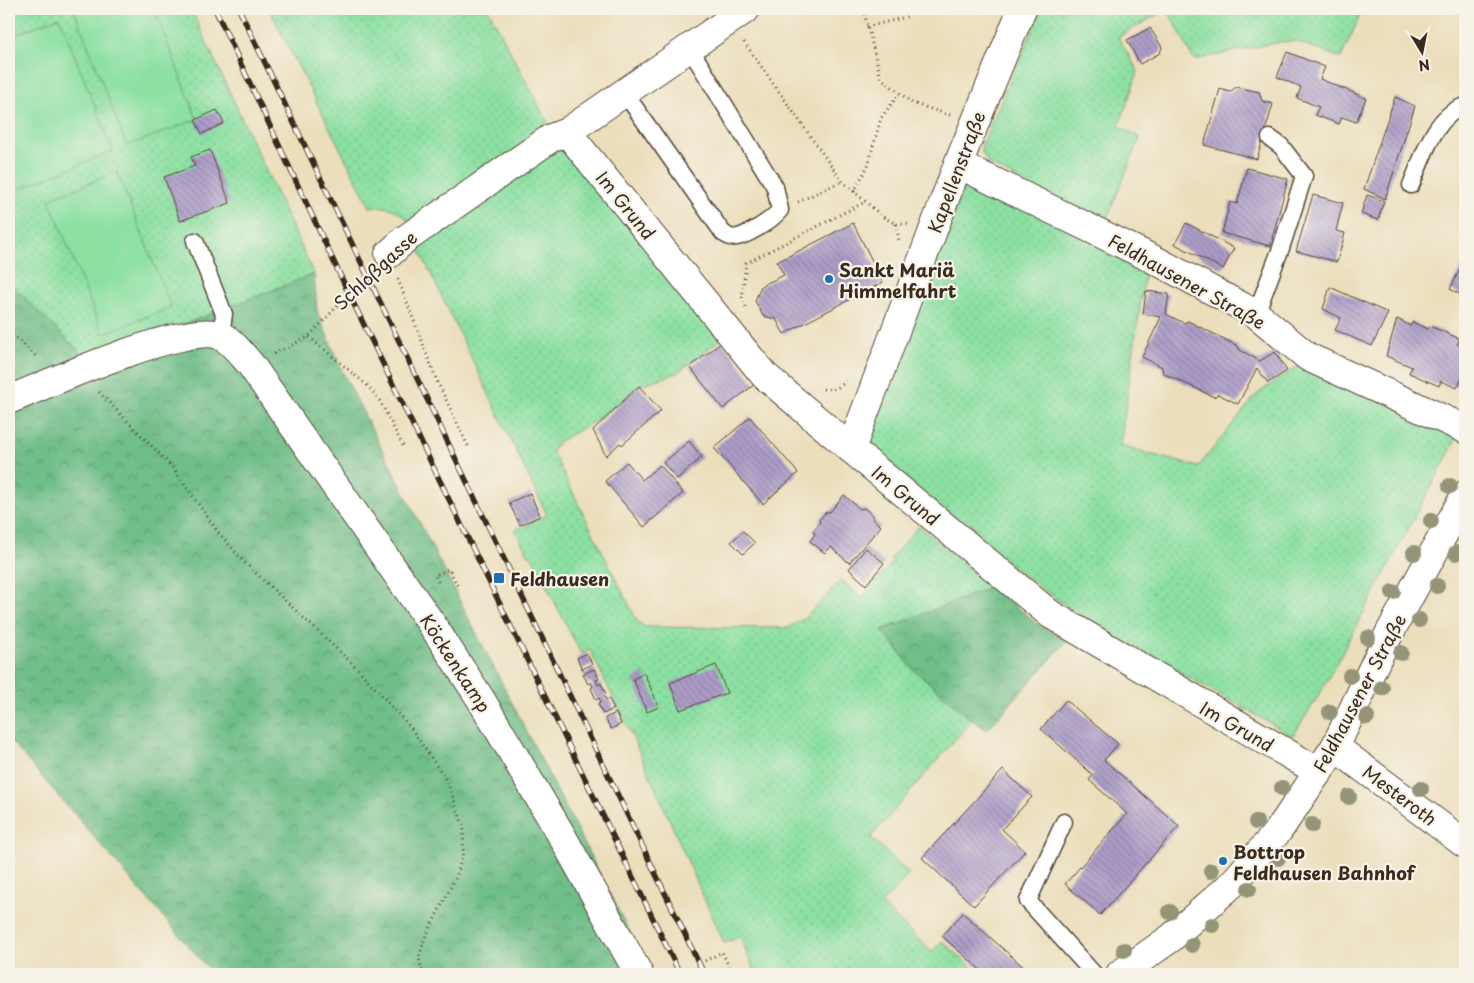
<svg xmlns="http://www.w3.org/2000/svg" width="1474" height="983" viewBox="0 0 1474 983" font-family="'Playpen Sans',sans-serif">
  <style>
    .grass { fill: url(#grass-dots); stroke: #638560 }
    .forest { fill: url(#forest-crowns); stroke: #567453 }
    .garden { fill: #8be0a2; stroke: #638560 }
    .building { fill: url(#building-back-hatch) }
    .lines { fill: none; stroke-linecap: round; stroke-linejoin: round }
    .service-casing { stroke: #554536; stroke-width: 19 }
    .minor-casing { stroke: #554536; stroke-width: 30 }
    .path { stroke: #554536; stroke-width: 3; stroke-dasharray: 1 4; stroke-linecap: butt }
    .service { stroke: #fff; stroke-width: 16 }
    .minor { stroke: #fff; stroke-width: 28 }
    .rail-casing { stroke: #3b2a1e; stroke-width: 5.5 }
    .rail { stroke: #f7f3e8; stroke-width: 4; stroke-dasharray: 11; stroke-linecap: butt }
    .tree { fill: #959477 }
    .poi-dot { fill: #1f6fb2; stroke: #f7f3e8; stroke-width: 2 }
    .labels { text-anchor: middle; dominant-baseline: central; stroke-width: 4.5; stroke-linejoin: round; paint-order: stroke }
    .street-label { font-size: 18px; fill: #3b2a1e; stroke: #f7f3e8 }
    .poi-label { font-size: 18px; font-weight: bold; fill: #3b2a1e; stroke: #f7f3e8; text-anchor: start }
  </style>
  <defs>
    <pattern id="grass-dots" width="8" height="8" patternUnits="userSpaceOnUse" patternTransform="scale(1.25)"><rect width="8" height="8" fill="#8be0a2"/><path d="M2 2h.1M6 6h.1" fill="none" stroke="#79c08b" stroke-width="1.8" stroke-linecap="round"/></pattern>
    <pattern id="forest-crowns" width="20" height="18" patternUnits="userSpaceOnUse" patternTransform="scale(1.25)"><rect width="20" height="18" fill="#70be88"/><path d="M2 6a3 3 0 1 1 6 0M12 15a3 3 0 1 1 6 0" fill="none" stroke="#5d9b6f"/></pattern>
    <pattern id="building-back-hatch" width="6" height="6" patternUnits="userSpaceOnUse" patternTransform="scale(1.25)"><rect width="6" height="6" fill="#ac9dc8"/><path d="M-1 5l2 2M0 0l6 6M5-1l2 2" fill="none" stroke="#8d80a2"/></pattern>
  </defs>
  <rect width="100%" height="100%" fill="#f7f3e8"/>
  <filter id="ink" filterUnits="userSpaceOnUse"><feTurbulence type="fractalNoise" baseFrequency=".02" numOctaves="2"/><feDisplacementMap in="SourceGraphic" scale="10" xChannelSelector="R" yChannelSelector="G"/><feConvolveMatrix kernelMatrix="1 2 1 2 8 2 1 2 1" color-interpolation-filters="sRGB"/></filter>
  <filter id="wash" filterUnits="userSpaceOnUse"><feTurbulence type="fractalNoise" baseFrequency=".0096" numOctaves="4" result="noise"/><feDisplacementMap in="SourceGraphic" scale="20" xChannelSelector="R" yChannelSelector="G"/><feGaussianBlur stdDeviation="1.12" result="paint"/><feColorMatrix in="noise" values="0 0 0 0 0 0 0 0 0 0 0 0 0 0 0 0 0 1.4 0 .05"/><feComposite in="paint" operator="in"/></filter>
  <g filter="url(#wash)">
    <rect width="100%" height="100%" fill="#ebdebb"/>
    <g class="grass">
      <polygon points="20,9 191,9 314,274 89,361 9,283 9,13"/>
      <path d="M269,9H488L550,127L409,222C398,209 387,205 370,207Z"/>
      <polygon points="1042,9 1363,9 1341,58 1295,41 1279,42 1194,60 1167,9 1118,37 1138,71 1119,126 1140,138 1104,226 989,164 982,153 982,144"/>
      <polygon points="565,145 721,339 677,373 638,386 602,417 558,442 552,451 637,621 645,627 788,628 805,618 841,580 862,598 893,562 890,559 919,526 992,587 882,630 912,668 972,720 871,837 909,874 881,904 932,952 942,941 980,974 756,974 740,937 724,943 634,740 590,650 581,654 531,555 529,556 515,530 547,515 417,245"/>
      <polygon points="968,176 1146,265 1120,446 1198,467 1256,395 1302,363 1457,438 1321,692 1293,736 1099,627 1059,601 1021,573 873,450 870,430"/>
    </g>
    <g class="forest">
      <polygon points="314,274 317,311 342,371 651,974 213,974 9,739 9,283 89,361"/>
      <polygon points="992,587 1040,626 1067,641 987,730 972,720 912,668 882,630"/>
    </g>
    <g class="garden">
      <polygon points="76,9 154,9 197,119 127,146 74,10"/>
      <polygon points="59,17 113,151 9,193 9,37"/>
      <polygon points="117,172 171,307 103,334 49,199"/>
    </g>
    <g id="blocks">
      <g class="building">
        <polygon points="1150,28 1162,47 1160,53 1140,64 1127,40"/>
        <polygon points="1287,52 1325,67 1320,79 1366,98 1356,122 1342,117 1339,124 1315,115 1319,107 1297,98 1301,87 1277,77"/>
        <polygon points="1236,87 1259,92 1262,101 1273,104 1257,159 1204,145 1220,89 1230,92"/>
        <polygon points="1395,97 1415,106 1385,199 1364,189"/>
        <polygon points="217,110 224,123 202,134 195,120"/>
        <polygon points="210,150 230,203 180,221 164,177 195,166 191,157"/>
        <polygon points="1247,168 1288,179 1270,246 1222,233 1230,202 1237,204"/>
        <polygon points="1313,195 1343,203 1336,231 1345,233 1337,262 1296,251"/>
        <polygon points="1367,195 1384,201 1378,220 1361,214"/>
        <polygon points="853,223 883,282 784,334 776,319 763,316 755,301 761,286 784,275 777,262"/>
        <polygon points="1186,223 1234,248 1223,269 1175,244"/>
        <polygon points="1461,267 1465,269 1465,297 1450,289"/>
        <polygon points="1330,287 1388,313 1372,346 1335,330 1341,318 1323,309"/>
        <polygon points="1146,291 1169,294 1166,314 1184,323 1188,321 1238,346 1240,350 1260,361 1275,352 1287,371 1268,383 1257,368 1238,404 1218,394 1214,397 1163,373 1162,367 1142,357 1161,317 1143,314"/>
        <polygon points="1397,319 1411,326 1412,322 1428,329 1430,326 1460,339 1457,344 1465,347 1465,371 1457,388 1441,381 1439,386 1409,373 1412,367 1386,356"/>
        <polygon points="722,342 755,384 723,409 690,367"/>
        <polygon points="639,386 661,411 622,445 620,443 606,456 593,430"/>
        <polygon points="750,417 798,473 763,504 714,448"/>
        <polygon points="689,441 702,457 677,479 663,463"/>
        <polygon points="627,462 642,480 660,465 683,493 644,527 605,481"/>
        <polygon points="530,493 540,516 520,525 509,503"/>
        <polygon points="844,495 860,509 864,508 873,515 873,519 881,526 849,563 831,547 825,553 810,541 815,534 813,531 820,522 819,520 826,512 830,512"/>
        <polygon points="743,531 755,543 743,554 731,542"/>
        <polygon points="866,548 884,563 866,585 849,569"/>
        <polygon points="587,653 592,664 582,669 577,658"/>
        <polygon points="716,665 727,693 680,710 670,683"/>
        <polygon points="594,669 599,679 596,680 598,685 601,683 606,694 604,696 606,700 609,699 614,709 603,714 598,704 601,702 599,698 596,700 591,688 593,687 591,682 588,684 583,674"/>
        <polygon points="644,673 659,707 647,712 633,679"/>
        <polygon points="1066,700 1118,744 1104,760 1179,826 1100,915 1065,884 1127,814 1089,780 1093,775 1041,729"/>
        <polygon points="616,713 621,724 611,729 605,718"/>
        <polygon points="1003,770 1032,797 1002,829 1025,851 974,906 922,858"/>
        <polygon points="963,913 1029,972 1027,974 985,974 942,936"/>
      </g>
    </g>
  </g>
  <g filter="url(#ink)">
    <use href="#blocks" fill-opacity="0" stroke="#554536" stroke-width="1"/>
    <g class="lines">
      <defs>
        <g id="service">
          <path d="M624,92L723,233C725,234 727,236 730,237C742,241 773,219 780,210L775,187L689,47"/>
          <path d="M1411,185C1423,158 1434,115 1465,106"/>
          <polyline points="195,241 224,314 221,335"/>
          <polyline points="1256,314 1281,248 1304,176 1281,146 1270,138"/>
          <polyline points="1064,822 1028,901 1094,974"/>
        </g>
        <g id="minor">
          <polyline points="567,132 764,375 851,449 1050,614 1319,772"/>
          <polyline points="958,164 1153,259 1256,314 1308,357 1465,429"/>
          <polyline points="389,254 404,240 551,138 567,132 746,9"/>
          <path d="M9,400C44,385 190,320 221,336C233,342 243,356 251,365L429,620L480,698L562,836L639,974"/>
          <polyline points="851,449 958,164 1022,9"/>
          <polyline points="1335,747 1465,844"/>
          <polyline points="1120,974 1171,938 1231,885 1279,830 1335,747 1389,634 1465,495"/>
        </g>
      </defs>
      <use href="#service" class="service-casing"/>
      <use href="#minor" class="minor-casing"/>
      <g class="path">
        <polyline points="863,9 881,78 912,103 950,115"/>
        <polyline points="867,27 910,16"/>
        <polyline points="744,42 842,181 883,217 896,224 908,224"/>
        <polyline points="854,192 868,165 881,118 899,94"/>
        <polyline points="798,202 842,181"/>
        <polyline points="896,224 899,241"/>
        <polyline points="398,279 437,381 469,448"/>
        <polyline points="746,307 742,299 746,263 865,202"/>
        <polyline points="9,331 38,358"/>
        <polyline points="309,337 368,386 380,401 403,446"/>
        <polyline points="274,354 308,337 371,271"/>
        <path d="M823,389C832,390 840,388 846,381"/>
        <polyline points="99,392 173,468 218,532 243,561 356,667 411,728 447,781 464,828 463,853 457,875 424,940 419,958 423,974"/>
        <polyline points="438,582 435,575 449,569 459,589"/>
        <polyline points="705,961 722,952 733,974"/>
      </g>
      <use href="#service" class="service"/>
      <use href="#minor" class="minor"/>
      <defs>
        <g id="rail">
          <polyline points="215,9 349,294 680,974"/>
          <polyline points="239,9 704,974"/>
        </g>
      </defs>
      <use href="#rail" class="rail-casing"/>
      <use href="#rail" class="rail"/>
    </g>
    <g class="tree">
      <circle cx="1450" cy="486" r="8"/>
      <circle cx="1431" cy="521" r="8"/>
      <circle cx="1414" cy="553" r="8"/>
      <circle cx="1456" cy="553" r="8"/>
      <circle cx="1437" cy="586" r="8"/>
      <circle cx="1393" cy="592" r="8"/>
      <circle cx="1419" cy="620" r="8"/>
      <circle cx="1368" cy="638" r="8"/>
      <circle cx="1401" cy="653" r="8"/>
      <circle cx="1350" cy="676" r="8"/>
      <circle cx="1382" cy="688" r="8"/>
      <circle cx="1330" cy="712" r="8"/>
      <circle cx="1367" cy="717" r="8"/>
      <circle cx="1282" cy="788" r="8"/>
      <circle cx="1421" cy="789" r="8"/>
      <circle cx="1349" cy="797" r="8"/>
      <circle cx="1256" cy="822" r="8"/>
      <circle cx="1312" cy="825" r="8"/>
      <circle cx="1278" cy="858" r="8"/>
      <circle cx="1211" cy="871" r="8"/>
      <circle cx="1249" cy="889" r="8"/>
      <circle cx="1170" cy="912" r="8"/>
      <circle cx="1212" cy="925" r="8"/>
      <circle cx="1192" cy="945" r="8"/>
      <circle cx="1124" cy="950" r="8"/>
    </g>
  </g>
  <g class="poi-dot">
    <circle cx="829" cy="279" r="5"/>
    <rect x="493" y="572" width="12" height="12" rx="2.5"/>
    <circle cx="1223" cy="861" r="5"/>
  </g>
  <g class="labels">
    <g class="street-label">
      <text transform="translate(956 172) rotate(-69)">Kapellenstraße</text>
      <text transform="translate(626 205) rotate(51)">Im Grund</text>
      <text transform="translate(375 270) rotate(-43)">Schloßgasse</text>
      <text transform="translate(1187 281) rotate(29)">Feldhausener Straße</text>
      <text transform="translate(906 495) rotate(40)">Im Grund</text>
      <text transform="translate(456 663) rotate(57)">Köckenkamp</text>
      <text transform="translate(1359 693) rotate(-62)">Feldhausener Straße</text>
      <text transform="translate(1237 726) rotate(30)">Im Grund</text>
      <text transform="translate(1400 795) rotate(37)">Mesteroth</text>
    </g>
    <g class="poi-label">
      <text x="839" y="269">Sankt Mariä<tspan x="839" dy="21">Himmelfahrt</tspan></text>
      <text x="510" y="578">Feldhausen</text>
      <text x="1233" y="851">Bottrop<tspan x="1233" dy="21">Feldhausen Bahnhof</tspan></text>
    </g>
  </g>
  <rect width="1474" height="983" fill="none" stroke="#f7f3e8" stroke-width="30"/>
  <g transform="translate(1422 52) rotate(170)" stroke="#f7f3e8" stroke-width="4" paint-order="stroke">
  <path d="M0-4L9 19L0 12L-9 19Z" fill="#3b2a1e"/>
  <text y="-8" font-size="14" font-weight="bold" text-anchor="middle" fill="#3b2a1e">N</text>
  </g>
</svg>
